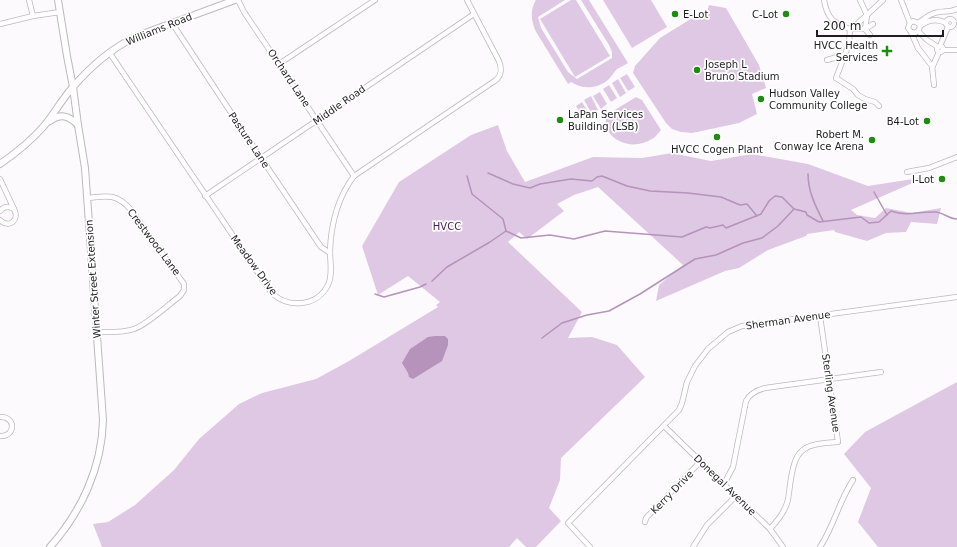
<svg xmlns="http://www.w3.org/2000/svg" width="957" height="547" viewBox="0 0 957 547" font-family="'DejaVu Sans',sans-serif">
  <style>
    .green { fill: #dfc8e3 }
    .water { fill: #b593bb }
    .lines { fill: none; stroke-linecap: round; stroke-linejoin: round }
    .stream { stroke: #b593bb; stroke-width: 1.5 }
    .minor-casing { stroke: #bcb9bc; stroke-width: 6 }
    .major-casing { stroke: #bcb9bc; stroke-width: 8 }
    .minor { stroke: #fff; stroke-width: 4.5 }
    .major { stroke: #fff; stroke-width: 6 }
    .poi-dot { fill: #1d8c0f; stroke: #fff; stroke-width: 1.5 }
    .labels { text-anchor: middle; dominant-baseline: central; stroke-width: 3.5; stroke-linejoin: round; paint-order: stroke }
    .poi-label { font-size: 10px; fill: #1e1d1f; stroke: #fff; text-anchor: end }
    .street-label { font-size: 10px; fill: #1e1d1f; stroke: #fff }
    .park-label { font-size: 10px; fill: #461b4d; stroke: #fff }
  </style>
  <rect width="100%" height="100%" fill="#fdfafe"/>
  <g class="green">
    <path d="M536,0H565L538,17L541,28L568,72L577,79L612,58V52L609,45L581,0H589L628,63C625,65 621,67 617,69C614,72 612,76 609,79C598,89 583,90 571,82L568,84L535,30C531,19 530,10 536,0Z"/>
    <polygon points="571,0 576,0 610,56 575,77 540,19"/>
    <polygon points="603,0 651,0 667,27 632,48"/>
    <polygon points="709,5 726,8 759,65 766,88 752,94 757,114 739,123 692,133 681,132 672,129 666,123 633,73 635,66 660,38 702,12 707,12"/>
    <polygon points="627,74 635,87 628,91 620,78"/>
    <polygon points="618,79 626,93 620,97 612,83"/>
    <polygon points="609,85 617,98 611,102 603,89"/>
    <polygon points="600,92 607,104 601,109 593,96"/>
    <polygon points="591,96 598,110 592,114 584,100"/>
    <path d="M636,97L642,100L661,130C658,133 656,137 652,139C638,148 618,146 608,131C606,127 606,120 605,116Z"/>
    <polygon points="582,102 590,115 584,119 576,106"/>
    <polygon points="498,125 507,151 525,182 593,157 642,158 672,153 711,161 752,154 808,164 868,186 926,177 851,210 857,215 875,218 886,208 912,213 941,208 937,224 911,222 906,232 886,233 867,241 835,232 834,230 807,234 806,236 768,250 739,268 725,271 656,301 659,285 683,265 598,187 574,195 557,204 564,211 527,239 519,232 508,242 582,312 568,338 592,337 617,345 645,377 561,458 560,480 549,508 561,521 536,547 526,547 517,538 509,547 102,547 93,524 108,522 135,505 174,470 199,439 239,404 262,393 316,379 349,361 438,307 436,305 440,302 408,276 378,295 362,246 399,182 471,135"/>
    <polygon points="957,382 957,547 878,547 858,522 871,488 844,454 865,432"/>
  </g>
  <polygon class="water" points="435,336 445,336 448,339 448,345 442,361 413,379 409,377 408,373 402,363 410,349 428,337"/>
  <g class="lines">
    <g class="stream">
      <polyline points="488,173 513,184 530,188 540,184 571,179 592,181 597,177 602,176 627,186 650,191 688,193 721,197 740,205 747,204 757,216"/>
      <path d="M808,174C808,191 815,205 823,221"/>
      <polyline points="467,176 472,194 503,219 506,231"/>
      <polyline points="874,192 887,215"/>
      <path d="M432,281L447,267L490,242L506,231L521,238L550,235L574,239L605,231L682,237L706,227L710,228L723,225L726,228L761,214L769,201L775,196L782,197L794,209L806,212L807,215L819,222L861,217L869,223L879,222L891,211C909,217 919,211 936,212C944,213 949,219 957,219"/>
      <polyline points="375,294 384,297 420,287 426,284"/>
      <polyline points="542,338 562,323 587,315 609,311 640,294 695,259 716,255 743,243 762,238 778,226 794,209"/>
    </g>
    <defs>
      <g id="minor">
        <polyline points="29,0 33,16"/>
        <polyline points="238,0 244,12 354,176"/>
        <path d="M824,0C827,18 833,23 850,29L849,44L836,78L853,89L858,95L865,99L875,102L879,106"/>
        <polyline points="860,0 867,15 865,29 870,35"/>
        <polyline points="901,0 910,23"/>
        <circle cx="950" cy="23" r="4"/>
        <polyline points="172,23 251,143 321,247 330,253"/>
        <path d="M918,23C923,20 927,16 932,14C940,10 949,13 957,9"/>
        <polyline points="0,24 33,16 60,12"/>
        <path d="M920,26L918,23L913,21L910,23L908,28L911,32L915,33L919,30L920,26C928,20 937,18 946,23"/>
        <polyline points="850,29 855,26 883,0"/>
        <polyline points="851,29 865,29 873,24"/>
        <polyline points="918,31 927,40 938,47"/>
        <polyline points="911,32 918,48 932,66 934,85"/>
        <polyline points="940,46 948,27"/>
        <circle cx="940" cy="49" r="3"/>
        <polyline points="943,50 957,50"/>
        <path d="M109,52L271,292C287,309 317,307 328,285C333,275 330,262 330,251C331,225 338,197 354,176L496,80C502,75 502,69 499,61L467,0"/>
        <polyline points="827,60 844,55"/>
        <polyline points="279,64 375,0"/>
        <polyline points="932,68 939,52"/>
        <polyline points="907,172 929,168 957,157"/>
        <polyline points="0,179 14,209"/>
        <polyline points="205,196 474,14"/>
        <path d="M87,198C108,195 118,194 132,211L184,284V290L180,296C168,305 148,324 134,329C122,333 109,332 97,332"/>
        <path d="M0,211C4,206 9,206 14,209C20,220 9,229 0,220"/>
        <path d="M0,417C16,416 16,437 0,436"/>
        <polyline points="664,426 770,529 783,547"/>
        <path d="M724,484L733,467L746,401C750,393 757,390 765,388L881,372"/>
        <polyline points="645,522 646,518 700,462"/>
        <path d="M770,529C777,521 784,513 787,503C789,497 789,491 790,485C795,449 801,444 838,442L820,316"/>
        <polyline points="590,547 568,523 679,410 682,403 687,382 695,366 708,349 728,332 742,326 957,297"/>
        <polyline points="693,547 707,525 736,496"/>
        <path d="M820,547C834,526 839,501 853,480"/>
      </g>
      <g id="major">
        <path d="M50,121C61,113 69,116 78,125"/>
        <path d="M0,164C16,153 31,141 44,126C54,114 62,99 73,87C91,66 112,48 137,36L235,0"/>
        <path d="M50,547C81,512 102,468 103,420L85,168L78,125L73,87L67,56L58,0"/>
      </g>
    </defs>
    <use href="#minor" class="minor-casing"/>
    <use href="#major" class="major-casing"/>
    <use href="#minor" class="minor"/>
    <use href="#major" class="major"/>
  </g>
  <g class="poi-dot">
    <circle cx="675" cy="14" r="4"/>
    <circle cx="786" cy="14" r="4"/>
    <path d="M885 45h4v4h4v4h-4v4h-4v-4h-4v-4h4z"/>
    <circle cx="697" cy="70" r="4"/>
    <circle cx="761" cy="99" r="4"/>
    <circle cx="560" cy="120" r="4"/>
    <circle cx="927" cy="121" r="4"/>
    <circle cx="717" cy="137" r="4"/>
    <circle cx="872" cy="140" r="4"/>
    <circle cx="942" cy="179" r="4"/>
  </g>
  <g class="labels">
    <g class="poi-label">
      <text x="683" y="14" text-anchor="start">E-Lot</text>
      <text x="778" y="14">C-Lot</text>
      <text x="878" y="45">HVCC Health<tspan x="878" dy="12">Services</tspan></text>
      <text x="705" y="64" text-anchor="start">Joseph L<tspan x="705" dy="12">Bruno Stadium</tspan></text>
      <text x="769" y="93" text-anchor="start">Hudson Valley<tspan x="769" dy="12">Community College</tspan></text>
      <text x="568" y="114" text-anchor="start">LaPan Services<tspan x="568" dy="12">Building (LSB)</tspan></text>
      <text x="919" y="121">B4-Lot</text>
      <text x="864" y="134">Robert M.<tspan x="864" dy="12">Conway Ice Arena</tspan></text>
      <text x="717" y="149" text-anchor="middle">HVCC Cogen Plant</text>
      <text x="934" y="179">I-Lot</text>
    </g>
    <g class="street-label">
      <text transform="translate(159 29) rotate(-22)">Williams Road</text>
      <text transform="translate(289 78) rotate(56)">Orchard Lane</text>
      <text transform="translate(339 105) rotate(-35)">Middle Road</text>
      <text transform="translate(249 140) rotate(56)">Pasture Lane</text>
      <text transform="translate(154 242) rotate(53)">Crestwood Lane</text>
      <text transform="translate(254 265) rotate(54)">Meadow Drive</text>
      <text transform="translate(93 279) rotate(-94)">Winter Street Extension</text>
      <text transform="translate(788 320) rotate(-8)">Sherman Avenue</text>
      <text transform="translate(831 393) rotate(82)">Sterling Avenue</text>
      <text transform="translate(725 485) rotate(44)">Donegal Avenue</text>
      <text transform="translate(672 492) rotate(-46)">Kerry Drive</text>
    </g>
    <g class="park-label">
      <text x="447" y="226">HVCC</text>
    </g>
  </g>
  <path d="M817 30v6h126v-6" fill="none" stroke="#1e1d1f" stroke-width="2"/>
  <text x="823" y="30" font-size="12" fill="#1e1d1f" stroke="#ffffff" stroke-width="3" paint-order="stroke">200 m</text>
</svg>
